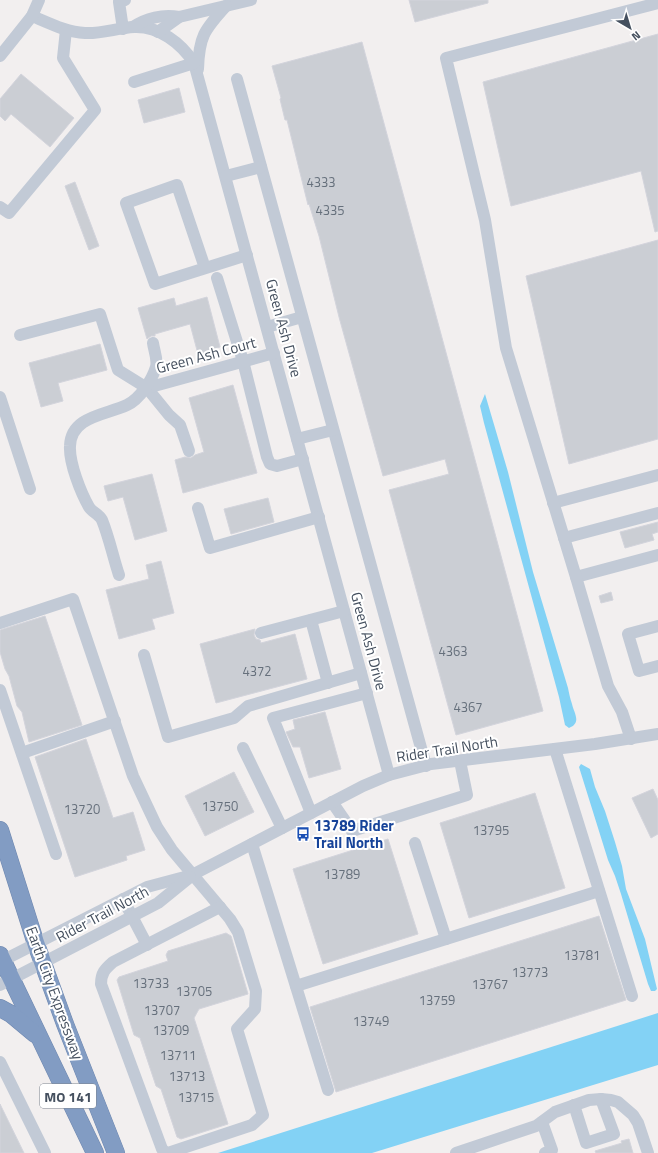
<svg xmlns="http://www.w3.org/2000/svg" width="658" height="1153" viewBox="0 0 658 1153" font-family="'Titillium Web',sans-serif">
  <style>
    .water { fill: #83d2f5 }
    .building { fill: #cbced4; stroke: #d3d4dc }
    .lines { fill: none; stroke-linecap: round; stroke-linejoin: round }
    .highway-casing { stroke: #6e87af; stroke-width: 18 }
    .minor { stroke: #c2cad6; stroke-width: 12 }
    .highway { stroke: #829cc3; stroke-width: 17 }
    .labels { text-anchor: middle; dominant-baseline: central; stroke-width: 4; stroke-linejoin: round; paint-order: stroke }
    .number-label { font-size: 13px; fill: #66707c }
    .shield { fill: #fff; stroke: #7d848f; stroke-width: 1 }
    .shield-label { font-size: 14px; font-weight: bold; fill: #45505f }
    .street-label { font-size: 15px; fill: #45505f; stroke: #fff }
    .transit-label { font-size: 15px; font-weight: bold; fill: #164399; stroke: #fff; text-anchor: start }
  </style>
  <rect width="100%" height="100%" fill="#f2efef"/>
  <g class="water">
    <path d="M485,394L508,472L533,572L568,688C569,693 570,698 572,704C574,713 582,723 569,728L565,725L559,697L484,423L480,406Z"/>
    <polygon points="581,764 590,769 595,787 605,811 615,842 622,866 626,889 645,939 657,989 655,991 651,991 648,984 621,894 615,876 608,860 579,767"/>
    <polygon points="658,1013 658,1065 372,1153 218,1153"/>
  </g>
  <g class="building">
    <polygon points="409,0 488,0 488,3 415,22"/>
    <polygon points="658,34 658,231 655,232 641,171 511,206 483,82"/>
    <polygon points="362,42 543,711 456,735 389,490 449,474 445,459 383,476 339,317 319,236 309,204 308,205 287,120 285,120 280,99 281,98 272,66"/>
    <polygon points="21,74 74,118 50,147 11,114 5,121 0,116 0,99"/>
    <polygon points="179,88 185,112 144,123 138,100"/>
    <polygon points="75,182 99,246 89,250 65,186"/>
    <polygon points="658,240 658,439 569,464 526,276"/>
    <polygon points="207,297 220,347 198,354 190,324 155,334 155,336 151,336 147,339 138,308 174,298 176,306"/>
    <polygon points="100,344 107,370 58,383 63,401 41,407 29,363"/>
    <polygon points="233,385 257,473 183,493 175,460 185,457 191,458 195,455 204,452 189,398"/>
    <polygon points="152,474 167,531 135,540 123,497 108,501 104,486"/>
    <polygon points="268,498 274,522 231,534 224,509"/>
    <polygon points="658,522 658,532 652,534 654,540 625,548 620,532"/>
    <polygon points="161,561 174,613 152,619 155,629 119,639 106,590 149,579 146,565"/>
    <polygon points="611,592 613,600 601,603 599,596"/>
    <polygon points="45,616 82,725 29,742 22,712 17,706 9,676 5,669 0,652 0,630"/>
    <polygon points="255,629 254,635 256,639 260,640 261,643 295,634 307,679 216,703 200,644"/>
    <polygon points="325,712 341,769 309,778 300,747 293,747 286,732 295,729 293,720"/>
    <polygon points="86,739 113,818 133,812 145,850 126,856 127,860 75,877 35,757"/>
    <polygon points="234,772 254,812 205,836 185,796"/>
    <polygon points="653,789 658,800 658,834 651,838 632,798"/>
    <polygon points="535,793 565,888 469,918 440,823"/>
    <polygon points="388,839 418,934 323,964 293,869"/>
    <polygon points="599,916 626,1000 336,1092 310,1007"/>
    <polygon points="226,933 231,936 248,994 199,1009 194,1018 228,1124 181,1139 177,1137 161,1089 156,1086 140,1038 134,1035 117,980 119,977 168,961 166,955 168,951"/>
    <polygon points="0,1104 24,1153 0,1153"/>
    <polygon points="629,1139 633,1153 596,1153 595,1151 622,1143 621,1141"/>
  </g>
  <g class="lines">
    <defs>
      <g id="highway">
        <polyline points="0,830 36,944 65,1024 116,1153"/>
        <polyline points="0,955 95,1153"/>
        <polyline points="0,1008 11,1014 35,1034"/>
      </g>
    </defs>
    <use href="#highway" class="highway-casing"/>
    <g class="minor">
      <path d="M32,16C49,23 66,32 85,33C101,34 117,28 134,27C159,26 181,43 194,63L389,775"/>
      <path d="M133,27C146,18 163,14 179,17"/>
      <polyline points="123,29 119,2 125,0"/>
      <polyline points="158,32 179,17 251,0"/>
      <polyline points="0,56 32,16 39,0"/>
      <path d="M198,69C199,37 204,30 226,6"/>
      <polyline points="237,79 426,766"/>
      <polyline points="134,82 194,63"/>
      <polyline points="226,176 261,167"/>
      <polyline points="0,207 9,213 95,110 63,58 66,30"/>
      <polyline points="205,268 177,185 126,203 155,284 247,255"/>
      <polyline points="217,278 243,361 267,457 270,464 277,466 303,459"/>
      <polyline points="267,327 302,317"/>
      <polyline points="20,335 100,314 118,370 147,388 169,415 180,425 189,451"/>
      <polyline points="147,388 274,353"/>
      <polyline points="0,397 30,489"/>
      <polyline points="297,439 333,430"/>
      <polyline points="553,503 658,475"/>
      <polyline points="198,508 210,548 319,517"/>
      <polyline points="564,538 658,513"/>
      <path d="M119,575C113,557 109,537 102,520C99,514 92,512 89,507C81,493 69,463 70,446C71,416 106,415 127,405C140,399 152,380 156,367C158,359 154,351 153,343"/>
      <polyline points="576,577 658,555"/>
      <polyline points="311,620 328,683"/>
      <polyline points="0,623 73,599 133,776 157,827 172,850 230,919 238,932 256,991 255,1009 237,1029 263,1115 252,1125 168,1153"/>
      <polyline points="658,626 628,634 639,671 658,666"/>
      <polyline points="261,633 344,611"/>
      <polyline points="144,655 168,737 234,718 248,706 361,673"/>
      <polyline points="0,690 56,854"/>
      <polyline points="631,739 622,712 608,686 576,577 506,348 485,220 446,58 658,3"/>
      <polyline points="243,748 282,828"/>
      <polyline points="555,749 632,996"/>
      <polyline points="22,753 115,721"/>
      <polyline points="332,802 352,831 467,795 460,761"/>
      <polyline points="311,813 273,718 367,693"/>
      <polyline points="415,843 446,939"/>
      <polyline points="252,844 328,1090"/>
      <polyline points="123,899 147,945"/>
      <polyline points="0,962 147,887 192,875 363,786 389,775 431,764 595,744 658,734"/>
      <polyline points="0,985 158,903 190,877"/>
      <polyline points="296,986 599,891"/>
      <polyline points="0,1062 45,1153"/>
      <polyline points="574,1105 586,1143 614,1134 601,1099"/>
      <polyline points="542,1122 552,1150 545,1153"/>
      <path d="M166,1153L162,1149L101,984C101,973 105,969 113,962L220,907"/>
      <polyline points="456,1153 536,1126 555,1112 589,1100 601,1099 611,1100 618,1102 633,1115 638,1123 648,1153"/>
    </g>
    <use href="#highway" class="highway"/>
  </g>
  <defs>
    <symbol id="bus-bare" viewBox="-9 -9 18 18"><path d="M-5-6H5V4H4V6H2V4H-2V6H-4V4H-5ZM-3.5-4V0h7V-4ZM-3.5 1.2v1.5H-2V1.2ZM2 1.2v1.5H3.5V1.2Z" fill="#1a4fb4" stroke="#fff" stroke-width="2.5" paint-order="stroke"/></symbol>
  </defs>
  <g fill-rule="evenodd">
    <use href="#bus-bare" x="293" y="824" width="20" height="20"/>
  </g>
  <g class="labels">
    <g class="number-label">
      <text x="321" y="182">4333</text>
      <text x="330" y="210">4335</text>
      <text x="453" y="651">4363</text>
      <text x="257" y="671">4372</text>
      <text x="468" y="707">4367</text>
      <text x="220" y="806">13750</text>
      <text x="82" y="809">13720</text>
      <text x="491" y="830">13795</text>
      <text x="342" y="874">13789</text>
      <text x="582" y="955">13781</text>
      <text x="530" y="972">13773</text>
      <text x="151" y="983">13733</text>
      <text x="490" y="984">13767</text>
      <text x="194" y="991">13705</text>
      <text x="437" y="1000">13759</text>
      <text x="162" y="1010">13707</text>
      <text x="371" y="1021">13749</text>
      <text x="171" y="1030">13709</text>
      <text x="178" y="1055">13711</text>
      <text x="187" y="1076">13713</text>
      <text x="196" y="1097">13715</text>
    </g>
    <rect class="shield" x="40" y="1084" width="56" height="24" rx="3"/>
    <g class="shield-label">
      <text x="68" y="1096">MO 141</text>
    </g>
    <g class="street-label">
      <text transform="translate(284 328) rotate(75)">Green Ash Drive</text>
      <text transform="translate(206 355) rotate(-15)">Green Ash Court</text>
      <text transform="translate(369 641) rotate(75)">Green Ash Drive</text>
      <text transform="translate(447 749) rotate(-9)">Rider Trail North</text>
      <text transform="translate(102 914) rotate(-28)">Rider Trail North</text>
      <text transform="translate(55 993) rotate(70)">Earth City Expressway</text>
    </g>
    <g class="transit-label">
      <text x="314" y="825">13789 Rider<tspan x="314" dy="17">Trail North</tspan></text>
    </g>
  </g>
  <g transform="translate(630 28) rotate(142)" stroke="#ffffff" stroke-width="3" paint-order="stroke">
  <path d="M0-3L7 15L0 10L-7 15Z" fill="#45505f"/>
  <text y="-6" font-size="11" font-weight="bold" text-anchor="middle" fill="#45505f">N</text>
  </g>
</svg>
